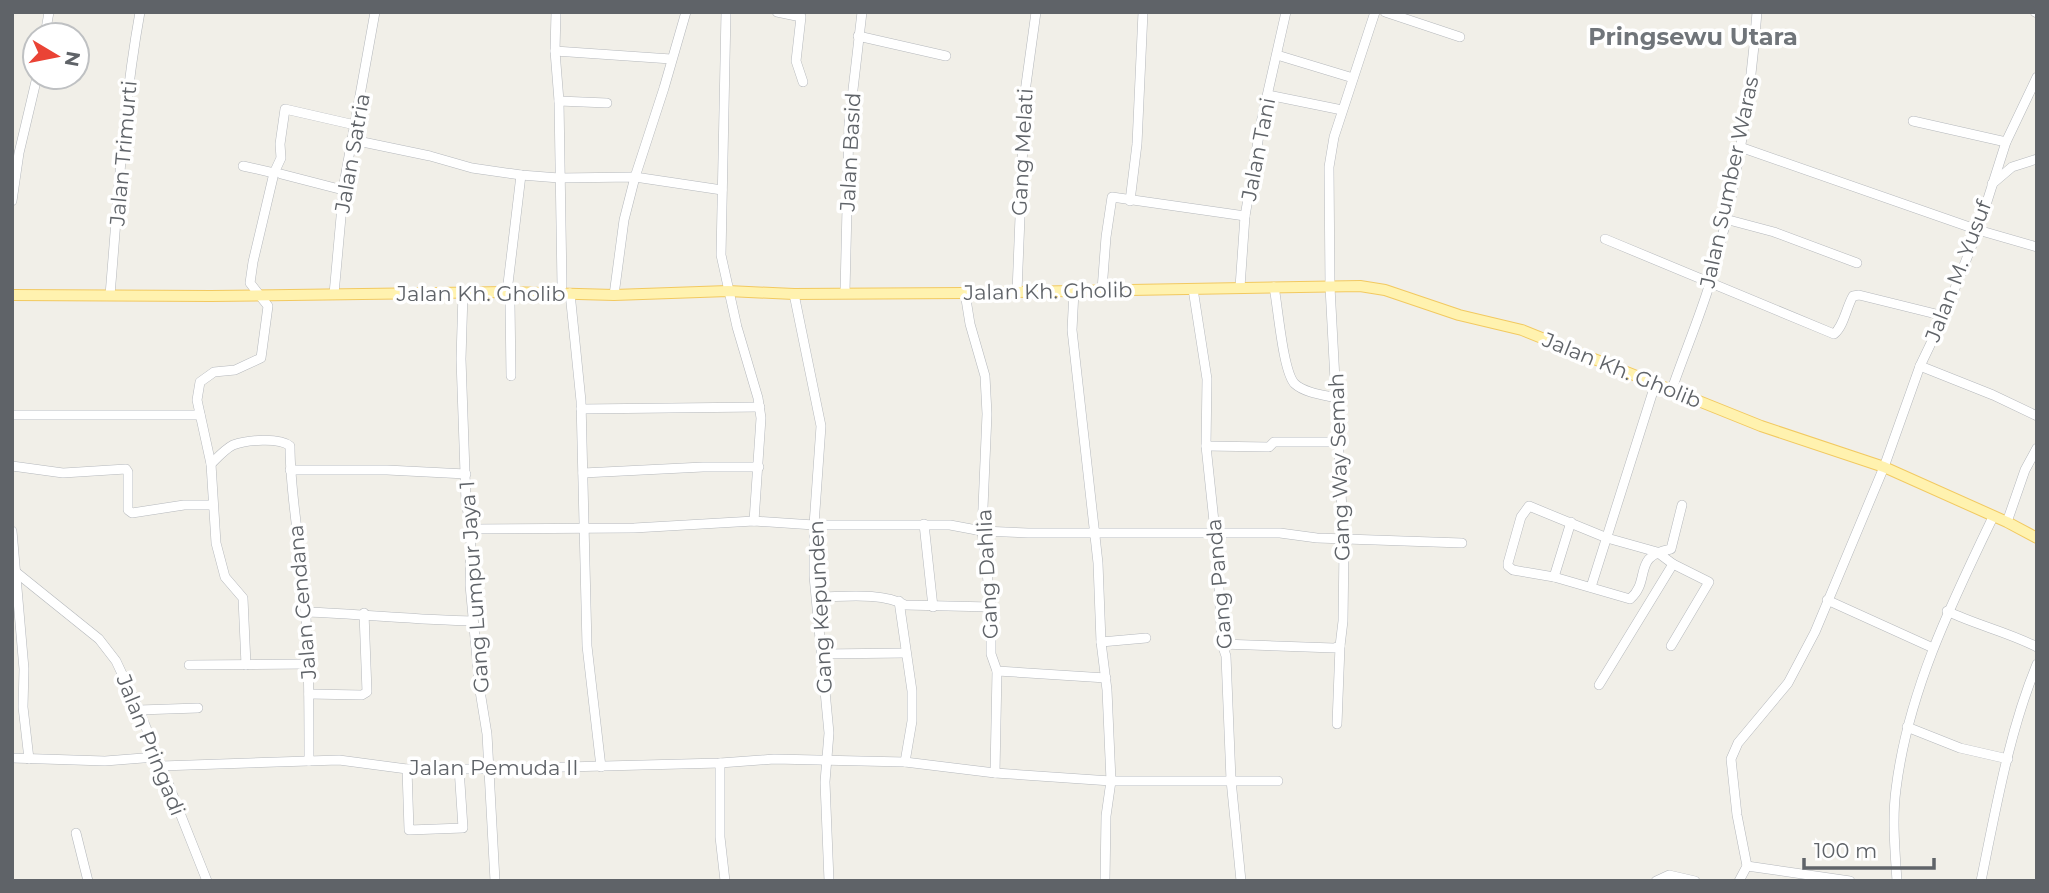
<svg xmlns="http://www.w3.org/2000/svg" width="2049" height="893" viewBox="0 0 2049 893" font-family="Montserrat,sans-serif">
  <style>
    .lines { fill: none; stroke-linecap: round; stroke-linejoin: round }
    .minor-casing { stroke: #b5b8bc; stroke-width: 10 }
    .major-casing { stroke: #f2c960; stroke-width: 12 }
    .minor { stroke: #fff; stroke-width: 9 }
    .major { stroke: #fff2af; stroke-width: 10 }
    .labels { text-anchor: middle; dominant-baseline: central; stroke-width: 7; stroke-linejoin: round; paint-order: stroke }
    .street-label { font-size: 21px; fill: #5f6368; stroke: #fff }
    .quarter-label { font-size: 24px; font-weight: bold; fill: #70757a; stroke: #fff }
  </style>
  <rect width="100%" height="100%" fill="#f1efe8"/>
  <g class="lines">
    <defs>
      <g id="minor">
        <polyline points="556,12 555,51 559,101 562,286"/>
        <polyline points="726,12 721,255 737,327 758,398 761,418 754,521"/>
        <polyline points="777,12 801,17 796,61 803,82"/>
        <polyline points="1385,12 1460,37"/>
        <polyline points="2035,12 2037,13"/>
        <polyline points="45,35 49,12"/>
        <polyline points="858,36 946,56"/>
        <polyline points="555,51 671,59"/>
        <polyline points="1277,55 1353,78"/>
        <polyline points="1268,95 1342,110"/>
        <polyline points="559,101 607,103"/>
        <polyline points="1913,121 2006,142"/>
        <polyline points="353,140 430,156 472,168 521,175 559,178 635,177 722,190"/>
        <polyline points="1740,147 1978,230 2037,247"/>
        <polyline points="243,166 274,173"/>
        <polyline points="281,174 343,190"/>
        <polyline points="1992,184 2012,167 2037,159"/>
        <polyline points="12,201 19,153 37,77"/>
        <polyline points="1130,201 1137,144 1143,12"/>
        <polyline points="1725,219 1774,232 1857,263"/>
        <path d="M1605,239L1834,334C1844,326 1846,308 1853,296L1859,295L1944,316"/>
        <polyline points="1240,287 1245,216 1262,118 1286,12"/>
        <path d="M1274,287C1278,307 1283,373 1295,384C1305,393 1324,395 1337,398"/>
        <polyline points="1193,289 1207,379 1206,446 1217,550 1222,644 1226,656 1231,780 1241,881"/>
        <polyline points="1102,290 1106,237 1112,197 1245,216"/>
        <polyline points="1074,291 1072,330 1098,563 1101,642 1107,690 1111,781 1106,816 1105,881"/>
        <polyline points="845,292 849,124 862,12"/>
        <polyline points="1017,292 1025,92 1036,12"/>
        <polyline points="463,293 461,359 466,502 471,529 470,585 480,691 487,734 495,881"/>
        <polyline points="570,293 581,401 587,646 601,767"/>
        <polyline points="965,293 970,324 985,376 987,414 982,531 991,607 991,654 997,671 995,773"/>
        <polyline points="334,294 344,184 375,12"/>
        <polyline points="794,294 821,426 814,525 814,576 829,733 825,782 829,881"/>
        <path d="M110,295C118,201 123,106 140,12"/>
        <polyline points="614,295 624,220 635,177 664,88 686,12"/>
        <polyline points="1920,366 1993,395 2037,416"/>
        <polyline points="511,376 510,303 507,292 521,175"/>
        <path d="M1672,389C1684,354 1699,319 1710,283C1735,195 1750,103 1757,12"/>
        <polyline points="581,409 760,407"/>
        <polyline points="12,415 200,415"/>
        <polyline points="1206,446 1269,447 1274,442 1338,442"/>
        <path d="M211,464C217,458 225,449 233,445C247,440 279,437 290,446C290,495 300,542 304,590C309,647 309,704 309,761"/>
        <polyline points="12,466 63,473 126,469 128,472 128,510 132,513 184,505 212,505"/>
        <polyline points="290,470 387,470 466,474"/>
        <polyline points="583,473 703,467 759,467"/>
        <polyline points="2007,522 2025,470 2037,448"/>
        <polyline points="924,524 933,607"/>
        <polyline points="471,529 634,528 754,521 814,525 950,525 982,531 1028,533 1280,533 1317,538 1462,543"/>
        <polyline points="12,531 24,669 23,707 29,759"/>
        <polyline points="12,569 99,639 116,661 139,710 207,881"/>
        <polyline points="1554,577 1571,522"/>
        <polyline points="1591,587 1655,385"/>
        <path d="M817,597C844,597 881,592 905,605L991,607"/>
        <polyline points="1827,600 1933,648"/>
        <polyline points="899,601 912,691 912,721 905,762"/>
        <path d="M1947,611C1976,625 2008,632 2037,647"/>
        <path d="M306,612C362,614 417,620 473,621"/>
        <polyline points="1101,642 1146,638"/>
        <polyline points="1222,644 1334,648 1340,646"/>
        <path d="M1671,646L1709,582L1673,564L1657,552L1607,538L1529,506L1521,517L1508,563V566L1513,570L1554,577L1630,599C1652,580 1631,556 1671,549L1682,505"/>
        <polyline points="822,654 906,653"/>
        <polyline points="189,665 308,664"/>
        <polyline points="246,665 243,598 225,577 216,543 211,464 197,400 200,382 214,372 235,370 261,358 268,306 250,283 253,262 274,173 281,158 280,144 285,109 355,125"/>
        <polyline points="997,671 1106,678"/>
        <polyline points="1599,685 1673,564"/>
        <polyline points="309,694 362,695 367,692 364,613"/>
        <polyline points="139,710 198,708"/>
        <polyline points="1337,724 1340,646 1343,621 1344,548 1330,287 1329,167 1334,137 1375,12"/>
        <polyline points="1907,727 1960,748 2008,759"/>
        <polyline points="12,758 105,761 156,757"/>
        <polyline points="720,763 720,837 725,881"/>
        <polyline points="161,766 339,760 407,769 488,769 720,763 774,759 905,762 995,773 1111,781 1278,781"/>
        <polyline points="407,769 409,830 463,828 459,768"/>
        <polyline points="76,833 88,881"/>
        <polyline points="1747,866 1850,881"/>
        <polyline points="1656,881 1669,875 1695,881"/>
        <polyline points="1739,881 1747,866 1737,815 1731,759 1738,743 1788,683 1815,632 1884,467 1920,366 1944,316 1978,230 2006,142 2037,77"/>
        <path d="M1897,881C1895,851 1892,819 1896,789C1908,692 1951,604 1993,517"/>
        <path d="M1981,881C1996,808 2009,732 2037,664"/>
      </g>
      <polyline id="major" points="12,295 211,296 507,292 614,295 728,291 794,294 965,293 1360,286 1385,290 1459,315 1522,330 1761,426 1884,467 2007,522 2037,538"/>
    </defs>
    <use href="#minor" class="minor-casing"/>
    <use href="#major" class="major-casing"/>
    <use href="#minor" class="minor"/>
    <use href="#major" class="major"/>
  </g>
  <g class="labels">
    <g class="street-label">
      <text transform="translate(1258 149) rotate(-79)">Jalan Tani</text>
      <text transform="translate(850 152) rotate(-87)">Jalan Basid</text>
      <text transform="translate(1022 152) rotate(-87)">Gang Melati</text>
      <text transform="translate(123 153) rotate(-85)">Jalan Trimurti</text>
      <text transform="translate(352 153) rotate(-80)">Jalan Satria</text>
      <text transform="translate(1729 182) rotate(-78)">Jalan Sumber Waras</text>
      <text transform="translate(1958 271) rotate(-69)">Jalan M. Yusuf</text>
      <text transform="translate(1048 291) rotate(-1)">Jalan Kh. Gholib</text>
      <text x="481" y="293">Jalan Kh. Gholib</text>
      <text transform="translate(1622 370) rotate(22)">Jalan Kh. Gholib</text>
      <text transform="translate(1339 467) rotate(-92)">Gang Way Semah</text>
      <text transform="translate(987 574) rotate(-93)">Gang Dahlia</text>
      <text transform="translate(1219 584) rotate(-95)">Gang Panda</text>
      <text transform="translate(474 587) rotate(-94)">Gang Lumpur Jaya 1</text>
      <text transform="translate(302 602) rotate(-95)">Jalan Cendana</text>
      <text transform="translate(820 607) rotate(-93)">Gang Kepunden</text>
      <text transform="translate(151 745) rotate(68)">Jalan Pringadi</text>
      <text x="494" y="767">Jalan Pemuda II</text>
    </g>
    <g class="quarter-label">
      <text x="1693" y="36">Pringsewu Utara</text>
    </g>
  </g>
  <rect width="2049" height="893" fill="none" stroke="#5f6368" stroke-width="28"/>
  <g transform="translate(56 56) rotate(100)"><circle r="33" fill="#ffffff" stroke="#bfc1c3" stroke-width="2"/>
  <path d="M0-5L12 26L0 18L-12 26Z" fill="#ea4335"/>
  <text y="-10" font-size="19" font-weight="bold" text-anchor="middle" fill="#5f6368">N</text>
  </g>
  <path d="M1804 858v10h130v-10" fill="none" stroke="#5f6368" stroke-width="3.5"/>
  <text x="1814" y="858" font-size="21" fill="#5f6368" stroke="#ffffff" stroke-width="5" paint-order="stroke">100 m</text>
</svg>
